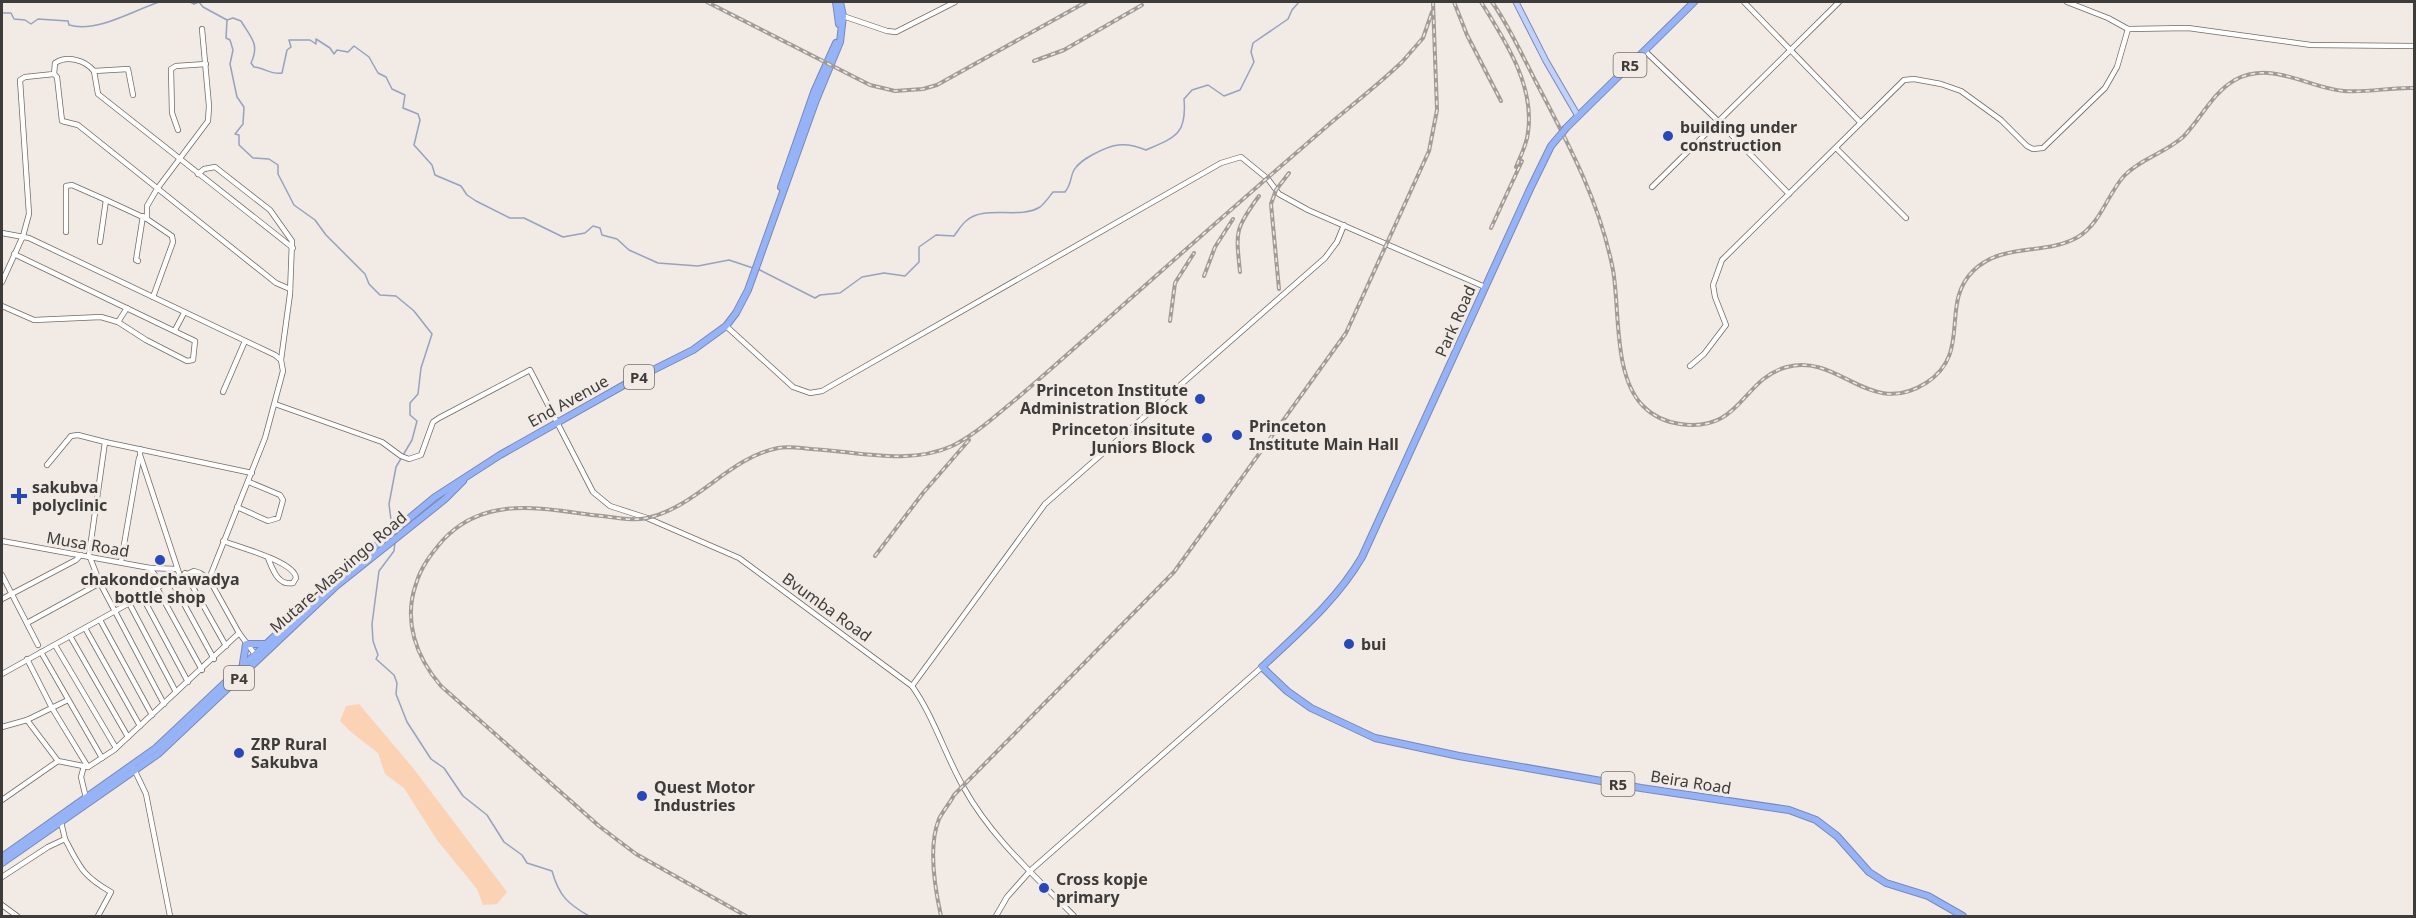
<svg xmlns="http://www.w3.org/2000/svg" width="2416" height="918" viewBox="0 0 2416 918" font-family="'Noto Sans',sans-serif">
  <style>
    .green { fill: #fbd3b4 }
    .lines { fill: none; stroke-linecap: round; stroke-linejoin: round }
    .stream { stroke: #96a2bf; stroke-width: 1.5 }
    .minor-casing { stroke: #706b66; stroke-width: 6 }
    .major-casing { stroke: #7889b5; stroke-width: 7 }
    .highway-casing { stroke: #7889b5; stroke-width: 8 }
    .minor { stroke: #fff; stroke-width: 4.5 }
    .major { stroke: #c1d1fa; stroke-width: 5 }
    .highway { stroke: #97b3f7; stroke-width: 6 }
    .rail-casing { stroke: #a09b97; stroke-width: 4 }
    .rail { stroke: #f1eae5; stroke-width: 1.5; stroke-dasharray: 4.5; stroke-linecap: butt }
    .highway-bridge-casing { stroke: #7889b5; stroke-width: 8; stroke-linecap: butt }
    .highway-bridge { stroke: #97b3f7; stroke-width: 6 }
    .poi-dot { fill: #2948b7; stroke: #f1eae5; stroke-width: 2 }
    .labels { text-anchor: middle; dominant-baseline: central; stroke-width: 6; stroke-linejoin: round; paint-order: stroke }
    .shield { fill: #f1eae5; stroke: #74706d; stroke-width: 1.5 }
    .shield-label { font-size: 15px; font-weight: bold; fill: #3e3c3a }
    .poi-label { font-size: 16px; font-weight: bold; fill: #3e3c3a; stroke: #f1eae5; text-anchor: start }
    .street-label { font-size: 16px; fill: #3e3c3a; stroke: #f1eae5 }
  </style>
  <rect width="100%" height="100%" fill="#f1eae5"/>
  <polygon class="green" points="359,704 413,768 507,892 497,904 483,905 477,889 437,840 404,788 385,774 378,753 351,732 340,721 346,706"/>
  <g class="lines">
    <g class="stream">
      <polyline points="190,2 194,4 199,2 203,7 227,20 226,38 230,40 233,50 230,64 234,83 237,97 244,107 243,124 235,134 239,135 239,145 253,158 269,159 278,165 278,174 294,205 315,220 326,235 365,274 369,284 380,295 396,296 414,311 432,334 421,368 418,394 410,403 410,415 417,421 412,440 396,467 389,504 392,528"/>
      <path d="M2,13H11L14,19L25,20L31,24L38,19L68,21L69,25C97,33 132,11 159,2"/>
      <path d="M227,20L233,18L241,21C251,38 260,44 251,63L254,67C265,68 271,75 282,73L287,50L291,47L289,40H310L316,44V39L330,48L334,54L337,50L348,52L354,46L369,57L378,73L386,77L392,89L405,95L403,108L418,114L420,120L414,145L432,165L435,175L461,186L467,195L476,201L510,218H524L563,237L585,233L593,226L600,228L602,235L617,239L629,250L658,263L698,266L729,260L753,268"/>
      <path d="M758,269L815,298L820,295L840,293L862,277L884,273L905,276L919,262V247L936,235L954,236C958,231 961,225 966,221C985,204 1019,220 1040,207C1045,203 1049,197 1053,192H1065C1072,183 1070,177 1074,170C1078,163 1085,159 1092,155C1112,144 1124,141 1146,150C1176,137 1187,134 1184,99L1192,90L1208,85L1224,96L1240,90L1254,62L1251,52L1253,43L1288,19L1292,10L1299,2"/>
      <path d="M395,542L394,551L379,571L377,586L372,624L373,641L378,655L376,659L394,675L397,683L396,694L407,722L431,759L444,768L463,796L487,815L504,842L522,855L527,863L552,871C559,896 568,904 589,916"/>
    </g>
    <defs>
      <g id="minor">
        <polyline points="1744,2 1860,122"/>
        <polyline points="2067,2 2108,18 2128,29 2188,28 2311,45 2414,46"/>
        <polyline points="843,16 887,31 896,32 955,2"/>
        <polyline points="1645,51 1718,121 1789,194"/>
        <polyline points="94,71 98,94 293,248"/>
        <polyline points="54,74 57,77 62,121 78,125 276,283 290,289"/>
        <polyline points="178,130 172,113 171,69 176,66 206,64"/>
        <polyline points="1836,148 1906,218"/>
        <polyline points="198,174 204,169 215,167 270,210 292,241 290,294 281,360"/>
        <polyline points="1652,187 1839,2"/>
        <polyline points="147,219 147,206 157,189 208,121 209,106 202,29"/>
        <polyline points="66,232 66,186 72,185 106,200"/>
        <polyline points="2,233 29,238 275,355 281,360 283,371 265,438 209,579"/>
        <polyline points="100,242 106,200 147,219 172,236 173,242 153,297"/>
        <polyline points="14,254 195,341 193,360 187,361 146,340 118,322"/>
        <polyline points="138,261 136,260 143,216"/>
        <path d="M2,282L23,236L29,214L20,80L25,77L54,74L55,63C67,55 85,60 94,71L128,69L133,95"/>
        <polyline points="2,306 34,320 101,317 118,322 127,308"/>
        <polyline points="726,326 793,387 810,393 822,391 1221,163 1241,157 1268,179 1279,194 1308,210 1485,287"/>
        <polyline points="175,330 184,313"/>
        <polyline points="1690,366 1704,354 1726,325 1715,297 1713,285 1722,260 1904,80 1914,79 1941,84 1961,91 2001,120 2027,146 2033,149 2043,148 2105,88 2117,67 2128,29"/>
        <polyline points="223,392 245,341"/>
        <path d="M275,404L382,442L401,456L409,459L421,455L433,422L439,418L530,370L593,492L610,506L647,518L739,558L912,686C934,717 945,755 964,788C991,837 1035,876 1074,916"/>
        <polyline points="105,442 252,473"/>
        <polyline points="140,449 140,455 180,576"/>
        <polyline points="47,465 71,436 78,435 105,442 89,555 100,583 164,704"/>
        <polyline points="237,507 268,521 278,518 283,500 280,495 249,482"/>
        <polyline points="2,541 150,568 162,585"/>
        <path d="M223,541C239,547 295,562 296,578L293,583C278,586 273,570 268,558"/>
        <polyline points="121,562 139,458"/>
        <polyline points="150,568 177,569"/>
        <polyline points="185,573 226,646"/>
        <polyline points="2,575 38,645"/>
        <polyline points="171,580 214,659"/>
        <polyline points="157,588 202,670"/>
        <polyline points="142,596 188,682"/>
        <polyline points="2,599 76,560 81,555"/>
        <polyline points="129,603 176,692"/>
        <polyline points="100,620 152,715"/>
        <polyline points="27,623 100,583"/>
        <polyline points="85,628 140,726"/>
        <polyline points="70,636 128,737"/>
        <polyline points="55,645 116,748"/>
        <polyline points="41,652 102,758"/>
        <polyline points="27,659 52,708 88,767"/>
        <polyline points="2,674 162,585 194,571 200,573 209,579 239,633 257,657"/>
        <polyline points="912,686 1045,504 1325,258 1337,242 1344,225"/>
        <polyline points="27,720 58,761"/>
        <polyline points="2,727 27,720 68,700"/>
        <polyline points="84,766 81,777 86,798"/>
        <polyline points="134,769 146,794 170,916"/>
        <polyline points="2,800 58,761 88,767 114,750 239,633"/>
        <path d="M65,839C80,868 83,876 111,892L98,916"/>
        <polyline points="2,877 48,847 65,839 61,822"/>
        <polyline points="2,905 17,916"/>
        <polyline points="996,916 1007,897 1031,870 1262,667"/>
      </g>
      <polyline id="major" points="1516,2 1546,61 1578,116"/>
      <g id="highway">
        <polyline points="836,2 839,24"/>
        <polyline points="1566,128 1694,2"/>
        <path d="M1562,133L1551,146L1530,189L1362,557C1337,600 1298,633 1262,667L1287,691L1311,708L1375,738L1459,756L1641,788L1789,810L1816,820L1837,836L1869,872L1886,883L1928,896L1963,916"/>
        <polyline points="781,187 814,92 836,43"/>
        <polyline points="243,663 246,644 264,644"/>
        <polyline points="2,857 156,748 331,583 435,497 500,455 631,381 693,350 726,326 736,313 748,290 816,100 840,42 843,16 840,2"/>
        <polyline points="2,863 158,754 335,587 445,499 463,481"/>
      </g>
    </defs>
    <use href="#minor" class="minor-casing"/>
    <use href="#major" class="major-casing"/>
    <use href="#highway" class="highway-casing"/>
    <use href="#minor" class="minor"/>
    <use href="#major" class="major"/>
    <use href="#highway" class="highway"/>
    <defs>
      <g id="rail">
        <polyline points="707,2 870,85 895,91 923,89 937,85 1086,2"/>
        <polyline points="1454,2 1467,35 1501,101"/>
        <path d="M1481,2C1504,39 1535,85 1528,132C1527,144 1521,155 1516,167"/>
        <path d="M1492,2C1509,26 1522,55 1536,82C1568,143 1600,202 1613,270C1620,309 1613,376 1643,406C1653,416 1666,422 1680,424C1742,433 1741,379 1787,367C1840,353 1869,419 1926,383C1973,353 1939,305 1973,271C2002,242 2045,256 2078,237C2101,223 2107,195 2124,176C2140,159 2165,153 2183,137C2201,119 2212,93 2235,80C2272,60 2308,88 2344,91C2368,93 2391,87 2414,88"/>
        <polyline points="1034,61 1064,50 1142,5"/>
        <polyline points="1491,228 1522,161"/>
        <path d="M1240,272C1236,232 1234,230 1259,196"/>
        <polyline points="1204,276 1215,247 1233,219"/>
        <polyline points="1279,289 1271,204 1276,190 1289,173"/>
        <polyline points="1170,321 1175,283 1194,253"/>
        <polyline points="875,556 923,493 969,440"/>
        <path d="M746,916L636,854L599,826L441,686C416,657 403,621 416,584C421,567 431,554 443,540C487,493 546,510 602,516C617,518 633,521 647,518C697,507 728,458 778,448C789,446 800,448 811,449C857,451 908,466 952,446C975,435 995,416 1015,400C1048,372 1080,343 1113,314C1186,249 1259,185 1333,121C1356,102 1380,83 1402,62L1423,38L1432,12"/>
        <path d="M941,916C935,889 928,846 939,819C943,811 950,803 954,795L1174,572L1346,333L1429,151L1437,110L1433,2"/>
      </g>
    </defs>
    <use href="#rail" class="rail-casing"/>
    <use href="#rail" class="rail"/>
    <defs>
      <polyline id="highway-bridge" points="1562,133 1566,128"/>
    </defs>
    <use href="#highway-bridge" class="highway-bridge-casing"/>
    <use href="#highway-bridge" class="highway-bridge"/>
  </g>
  <g class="poi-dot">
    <circle cx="1668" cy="136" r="6"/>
    <circle cx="1200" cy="399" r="6"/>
    <circle cx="1237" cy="435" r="6"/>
    <circle cx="1207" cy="438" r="6"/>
    <path d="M16 487h6v6h6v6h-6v6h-6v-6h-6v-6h6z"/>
    <circle cx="160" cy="560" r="6"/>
    <circle cx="1349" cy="644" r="6"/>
    <circle cx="239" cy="753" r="6"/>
    <circle cx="642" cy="796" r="6"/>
    <circle cx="1044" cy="888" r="6"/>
  </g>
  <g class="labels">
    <g class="shield">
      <rect x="1613.5" y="53" width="33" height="24" rx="4.5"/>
      <rect x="624" y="365" width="30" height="24" rx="4.5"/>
      <rect x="224" y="666" width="30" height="24" rx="4.5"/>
      <rect x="1601.5" y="772" width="33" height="24" rx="4.5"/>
    </g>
    <g class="shield-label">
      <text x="1630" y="65">R5</text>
      <text x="639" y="377">P4</text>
      <text x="239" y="678">P4</text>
      <text x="1618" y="784">R5</text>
    </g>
    <g class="poi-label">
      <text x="1680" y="127">building under<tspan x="1680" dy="18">construction</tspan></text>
      <text x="1188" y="390" text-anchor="end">Princeton Institute<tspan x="1188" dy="18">Administration Block</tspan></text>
      <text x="1249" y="426">Princeton<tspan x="1249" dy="18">Institute Main Hall</tspan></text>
      <text x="1195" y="429" text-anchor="end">Princeton insitute<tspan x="1195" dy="18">Juniors Block</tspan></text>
      <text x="32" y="487">sakubva<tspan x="32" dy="18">polyclinic</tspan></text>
      <text x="160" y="579" text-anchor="middle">chakondochawadya<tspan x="160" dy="18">bottle shop</tspan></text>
      <text x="1361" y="644">bui</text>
      <text x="251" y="744">ZRP Rural<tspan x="251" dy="18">Sakubva</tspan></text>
      <text x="654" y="787">Quest Motor<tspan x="654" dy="18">Industries</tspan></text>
      <text x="1056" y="879">Cross kopje<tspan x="1056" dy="18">primary</tspan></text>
    </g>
    <g class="street-label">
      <text transform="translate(1455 321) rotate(-66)">Park Road</text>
      <text transform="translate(568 401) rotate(-29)">End Avenue</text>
      <text transform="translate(88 544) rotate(10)">Musa Road</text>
      <text transform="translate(338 572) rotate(-41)">Mutare-Masvingo Road</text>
      <text transform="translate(827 607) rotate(36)">Bvumba Road</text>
      <text transform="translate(1691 782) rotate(9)">Beira Road</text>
    </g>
  </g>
  <rect width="2416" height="918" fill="none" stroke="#3e3c3a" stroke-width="6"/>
</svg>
